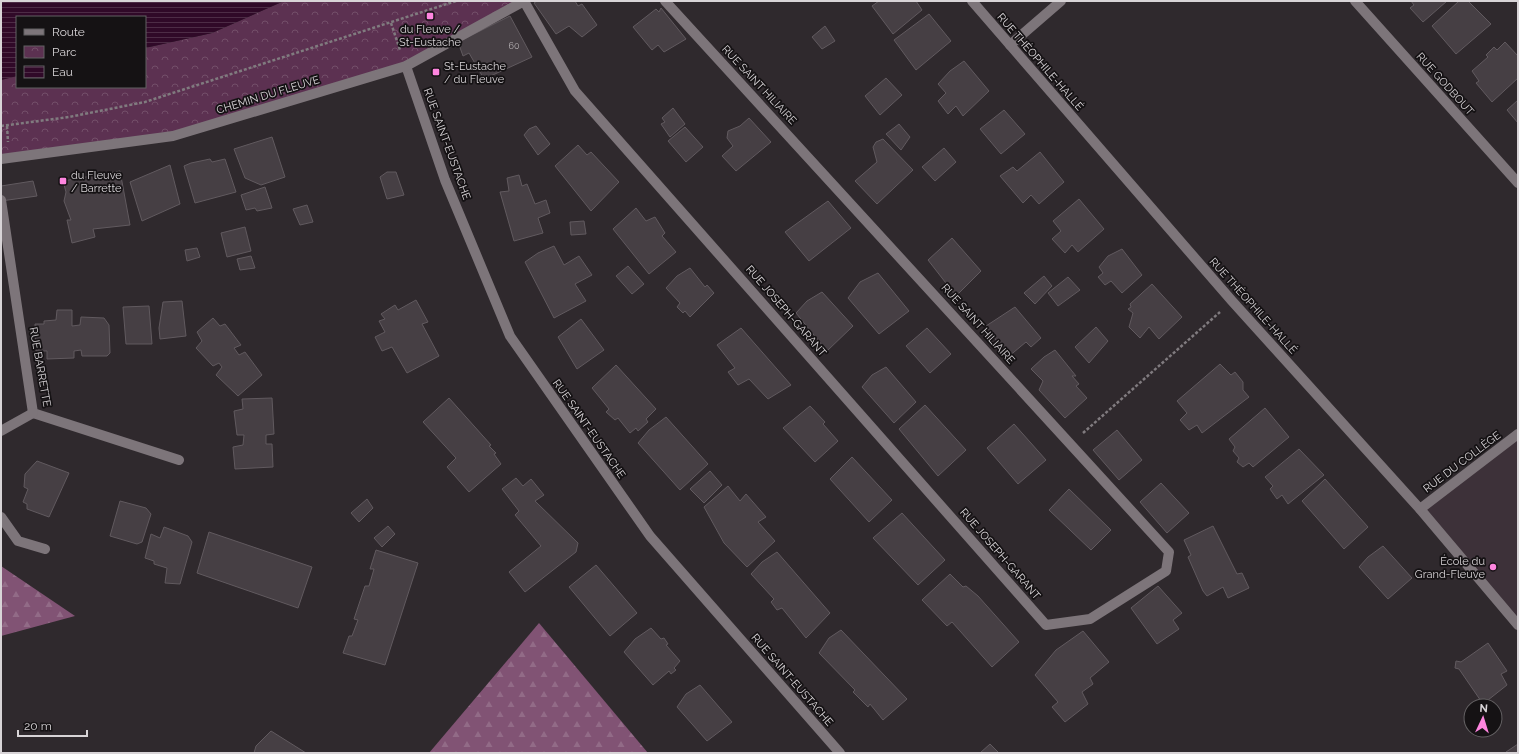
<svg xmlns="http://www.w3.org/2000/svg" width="1519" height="754" viewBox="0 0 1519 754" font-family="Raleway,sans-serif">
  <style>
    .built { fill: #3d3139 }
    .forest { fill: url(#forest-firs) }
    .park { fill: url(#park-crowns) }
    .water { fill: url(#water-rules) }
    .building { fill: #463f44; stroke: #615a5f }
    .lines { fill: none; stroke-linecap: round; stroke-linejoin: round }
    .path { stroke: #807b7f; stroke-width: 2.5; stroke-dasharray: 3 2; stroke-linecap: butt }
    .minor { stroke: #7d757a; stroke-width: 10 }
    .poi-dot { fill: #fe85df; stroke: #151214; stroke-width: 1.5 }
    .labels { text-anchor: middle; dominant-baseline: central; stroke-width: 3.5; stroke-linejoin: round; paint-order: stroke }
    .number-label { font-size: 9px; fill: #b4afb2 }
    .poi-label { font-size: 11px; fill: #d8d4d7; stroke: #151214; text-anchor: start }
    .street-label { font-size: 11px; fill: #d8d4d7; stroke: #151214 }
  </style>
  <defs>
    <pattern id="forest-firs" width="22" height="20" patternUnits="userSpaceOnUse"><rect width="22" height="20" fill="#815374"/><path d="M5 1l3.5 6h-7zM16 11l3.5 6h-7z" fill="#926b87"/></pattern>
    <pattern id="park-crowns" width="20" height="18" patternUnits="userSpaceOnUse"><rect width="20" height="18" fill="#5c3151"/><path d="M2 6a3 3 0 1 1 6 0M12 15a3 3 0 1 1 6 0" fill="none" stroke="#734e69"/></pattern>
    <pattern id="water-rules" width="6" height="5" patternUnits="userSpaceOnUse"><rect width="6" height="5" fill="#300928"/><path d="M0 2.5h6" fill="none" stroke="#4d2c46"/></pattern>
  </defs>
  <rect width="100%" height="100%" fill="#2f292d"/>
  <polygon class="built" points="1518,437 1518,625 1420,509"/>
  <g class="forest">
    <polygon points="1,566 75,616 1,636"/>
    <polygon points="539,623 648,753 429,753"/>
  </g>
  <polygon class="park" points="284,1 524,1 406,66 173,136 1,159 1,80 17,76 17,87 145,87 145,48 212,33"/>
  <polygon class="water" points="1,1 284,1 212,33 145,48 145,17 17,17 17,76 1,80"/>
  <g class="building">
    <polygon points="537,1 575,1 578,6 582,4 597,25 582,37 569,26 556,34 534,3"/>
    <polygon points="879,1 916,1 922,10 893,34 872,6"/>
    <polygon points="1411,1 1447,1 1423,22 1410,8 1414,5"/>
    <polygon points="1459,1 1468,1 1491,24 1456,54 1432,26"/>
    <polygon points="661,8 686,39 664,52 658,45 652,50 633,27 656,9 659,12"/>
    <polygon points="929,14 951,41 916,70 894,40"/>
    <polygon points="510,16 532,57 484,79 469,53 463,56 458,42"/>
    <polygon points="825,26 835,41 822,49 812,37"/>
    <polygon points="1505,42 1518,56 1518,78 1492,102 1476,83 1479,81 1472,71 1488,57 1486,55 1494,47 1497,50"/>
    <polygon points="964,61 989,91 963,116 956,106 948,114 938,101 946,93 938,84 950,71"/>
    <polygon points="886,78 902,95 880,115 865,96"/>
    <polygon points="1518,100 1518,123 1507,110"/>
    <polygon points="673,108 685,124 670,137 661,124 665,122 662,118"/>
    <polygon points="1004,110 1025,134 1001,154 980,129"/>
    <polygon points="749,118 771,142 736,171 722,156 733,146 727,138 728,131 740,126"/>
    <polygon points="899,124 910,137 901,150 886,134"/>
    <polygon points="536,126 550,144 538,155 524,135 529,129"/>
    <polygon points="685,127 703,147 686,162 668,141"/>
    <polygon points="272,137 285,177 261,185 245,178 234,149"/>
    <polygon points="883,139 913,170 877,204 855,181 877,162 873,147 876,142"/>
    <polygon points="578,145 587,155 591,152 619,182 591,211 555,166"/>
    <polygon points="944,148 956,162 935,181 922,167"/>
    <polygon points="1040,152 1064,182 1039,204 1031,195 1023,203 1000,176 1013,167 1017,171"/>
    <polygon points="210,159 212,162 225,159 236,192 195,203 184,166 191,163"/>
    <polygon points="170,165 180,204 142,221 130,182"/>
    <polygon points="120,171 130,225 93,229 95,237 72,243 67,220 71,220 64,201 66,192 63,181"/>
    <polygon points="387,172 396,172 404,195 387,199 380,177"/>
    <polygon points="519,175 522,186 527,184 535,204 546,200 550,213 538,218 543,233 514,241 500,192 509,191 507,178"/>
    <polygon points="33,181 37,196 1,201 1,186"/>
    <polygon points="265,187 272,208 257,211 255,208 246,210 241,195"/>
    <polygon points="1079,199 1104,229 1078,252 1072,245 1065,253 1052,239 1061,231 1053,221"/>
    <polygon points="828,201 851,228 809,261 785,232"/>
    <polygon points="307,205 313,222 300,225 293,209"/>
    <polygon points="636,208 646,221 655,217 665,233 662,236 676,252 649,274 613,229"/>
    <polygon points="584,221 586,234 571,235 570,222"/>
    <polygon points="245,227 251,251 227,257 221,233"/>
    <polygon points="952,238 981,271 956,296 928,260"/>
    <polygon points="554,246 564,265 579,256 592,275 575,284 586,301 554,318 525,262 538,253"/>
    <polygon points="197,248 200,257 187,261 185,250"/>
    <polygon points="1122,249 1142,275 1122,293 1111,281 1105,285 1098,277 1103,273 1099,267 1108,256"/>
    <polygon points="251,256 255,268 240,270 237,259"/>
    <polygon points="628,266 644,284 632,294 616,276"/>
    <polygon points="690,268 705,287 707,285 714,293 690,317 685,311 683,313 677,307 680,303 666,288 677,276"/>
    <polygon points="878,273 909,311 879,334 848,298 860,282"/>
    <polygon points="1044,276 1052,286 1035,304 1024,293"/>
    <polygon points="1068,277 1080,290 1058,306 1048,293"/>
    <polygon points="1152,284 1182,317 1159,339 1149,327 1140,338 1129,327 1133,313 1128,309 1131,307 1130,304"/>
    <polygon points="822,292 853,326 827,351 796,313 807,301"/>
    <polygon points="416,300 428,322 422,324 439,356 407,373 392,347 382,351 375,337 385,332 379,321 385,319 381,314 395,305 398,310"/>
    <polygon points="182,301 186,336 160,339 159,328 163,302"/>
    <polygon points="149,306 152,344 126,344 123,307"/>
    <polygon points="1015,307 1041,338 1031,347 1026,342 1008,357 986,326"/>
    <polygon points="57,310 72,310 72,326 80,325 81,317 104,318 109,325 110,353 107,356 82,356 81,350 74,351 74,358 47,359 47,351 36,351 35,324 44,324 44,321 56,320"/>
    <polygon points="213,318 220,326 225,324 241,345 234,348 239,355 245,352 262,375 238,396 216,375 222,367 219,363 213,366 196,348 202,341 197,332"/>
    <polygon points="581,319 604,350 577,369 558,337"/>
    <polygon points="1096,327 1108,341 1089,363 1075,347"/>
    <polygon points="741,328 791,385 768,399 749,379 738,385 728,372 735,368 717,345"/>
    <polygon points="927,328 951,354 930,373 906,346"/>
    <polygon points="1055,350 1076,376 1072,376 1079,384 1076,386 1087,398 1065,418 1039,390 1043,381 1031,369 1044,357"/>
    <polygon points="1220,364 1231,375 1235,372 1243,382 1243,390 1249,397 1202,433 1197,425 1189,430 1180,420 1187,413 1177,401"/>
    <polygon points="616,365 656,409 646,419 648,422 638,431 636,428 630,433 618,418 615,420 606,412 609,409 592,388"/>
    <polygon points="886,367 916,402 894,423 862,387 872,375"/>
    <polygon points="272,398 274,434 266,435 266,444 272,444 273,467 235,469 233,447 243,445 244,435 237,435 234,411 243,409 242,399"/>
    <polygon points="449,398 491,445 489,446 496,453 494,454 501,464 469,492 447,467 456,458 423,422"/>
    <polygon points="925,405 966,450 938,476 899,429"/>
    <polygon points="810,406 825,422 823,424 838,441 815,462 783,428"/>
    <polygon points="1265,408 1289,437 1253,467 1249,463 1243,467 1237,462 1239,458 1233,451 1235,447 1229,439"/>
    <polygon points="666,417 708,464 680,490 638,443 649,430"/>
    <polygon points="1014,424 1046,460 1018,484 987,448"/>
    <polygon points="1117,430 1142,460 1119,480 1093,450"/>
    <polygon points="1299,449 1324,475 1288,504 1282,495 1277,499 1270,489 1273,486 1265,477"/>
    <polygon points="852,457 892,500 869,522 830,479"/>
    <polygon points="37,461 69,473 49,517 27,509 27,504 23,502 28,489 24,487 25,474"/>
    <polygon points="710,471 722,485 704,503 690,489"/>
    <polygon points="516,478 523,486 531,479 544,495 535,501 578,543 576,552 525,592 509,572 541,546 515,515 519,511 502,489"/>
    <polygon points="1325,479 1368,527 1344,549 1302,501"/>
    <polygon points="1161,483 1189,513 1167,533 1140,502"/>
    <polygon points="728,486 740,501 746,494 766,517 758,522 775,541 747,567 724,543 704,507"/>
    <polygon points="1069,489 1111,530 1091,550 1049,510"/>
    <polygon points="367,499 373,508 359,522 351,513"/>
    <polygon points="120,501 146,508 151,514 142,542 137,544 110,536"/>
    <polygon points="902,513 945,560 918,585 873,538"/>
    <polygon points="388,526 395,534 382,547 374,538"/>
    <polygon points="1213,526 1237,574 1242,573 1249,588 1228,598 1223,587 1207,596 1203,591 1188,557 1191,555 1184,540"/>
    <polygon points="164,527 188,536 192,542 180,584 165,583 167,568 154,564 154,561 145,558 151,534 160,538"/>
    <polygon points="209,532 312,567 298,608 197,573"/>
    <polygon points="1383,546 1412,578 1388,599 1359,567 1368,557"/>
    <polygon points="376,550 418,563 385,665 343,653 349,636 352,636 358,620 354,619 365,586 369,586 374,569 370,569"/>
    <polygon points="777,552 830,613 806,638 782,608 777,610 771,602 774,599 751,574 762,562"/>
    <polygon points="596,565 637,613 610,636 569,587"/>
    <polygon points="950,574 963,587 966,586 978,596 1019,642 992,667 952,622 947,626 922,600"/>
    <polygon points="1158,586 1182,613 1173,620 1179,629 1157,644 1131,608"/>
    <polygon points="651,628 661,639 664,638 668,644 666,645 680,661 674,668 676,670 671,674 669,671 653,685 624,652 635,639"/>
    <polygon points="841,630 907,699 883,720 870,704 868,707 853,692 855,690 819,653 829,638"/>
    <polygon points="1083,631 1109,662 1090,678 1093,684 1082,692 1088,704 1065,722 1052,707 1058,702 1035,675 1056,650"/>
    <polygon points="1488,643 1507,671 1501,674 1507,685 1483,704 1459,669 1455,668 1456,661 1461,662"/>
    <polygon points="700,685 732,722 707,741 677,707 686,694"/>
    <polygon points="271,731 306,753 254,753 256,746"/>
    <polygon points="990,744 999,753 980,753"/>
    <polygon points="1518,744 1518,753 1507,753 1506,752"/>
  </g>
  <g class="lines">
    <g class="path">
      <polyline points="391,23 400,50"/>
      <polyline points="1,126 69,117 145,102 456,1"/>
      <polyline points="7,126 8,142"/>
      <polyline points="1083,433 1220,312"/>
    </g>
    <g class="minor">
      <polyline points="524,1 575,91 1046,625 1090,619 1166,571 1169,552 665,1"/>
      <polyline points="972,1 1232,301 1420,509 1518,625"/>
      <polyline points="1355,1 1518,183"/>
      <polyline points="1010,45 1061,1"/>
      <polyline points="406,66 445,180 510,336 650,536 840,753"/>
      <polyline points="1,159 173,136 406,66 524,1"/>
      <polyline points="1,200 33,413 179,460"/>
      <polyline points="1,431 33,413"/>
      <polyline points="1420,509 1518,434"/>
      <polyline points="1,517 18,541 45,549"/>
    </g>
  </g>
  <g class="poi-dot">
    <rect x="426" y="12" width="8" height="8" rx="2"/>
    <rect x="432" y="68" width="8" height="8" rx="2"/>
    <rect x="59" y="177" width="8" height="8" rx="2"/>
    <circle cx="1493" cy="567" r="4"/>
  </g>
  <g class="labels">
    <g class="number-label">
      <text x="514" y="46">60</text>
    </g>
    <g class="poi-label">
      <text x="430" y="29" text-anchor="middle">du Fleuve /<tspan x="430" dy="13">St-Eustache</tspan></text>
      <text x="444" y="66">St-Eustache<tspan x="444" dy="13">/ du Fleuve</tspan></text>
      <text x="71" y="175">du Fleuve<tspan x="71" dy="13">/ Barrette</tspan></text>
      <text x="1485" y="561" text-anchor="end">École du<tspan x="1485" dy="13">Grand-Fleuve</tspan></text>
    </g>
    <g class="street-label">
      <text transform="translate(1040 62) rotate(49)">RUE THÉOPHILE-HALLÉ</text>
      <text transform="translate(1445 84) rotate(48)">RUE GODBOUT</text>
      <text transform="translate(759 85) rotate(47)">RUE SAINT HILIAIRE</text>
      <text transform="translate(268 95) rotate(-17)">CHEMIN DU FLEUVE</text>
      <text transform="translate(447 144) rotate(70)">RUE SAINT-EUSTACHE</text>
      <text transform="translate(1253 306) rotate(48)">RUE THÉOPHILE-HALLÉ</text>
      <text transform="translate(786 311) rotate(49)">RUE JOSEPH-GARANT</text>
      <text transform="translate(978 324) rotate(48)">RUE SAINT HILIAIRE</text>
      <text transform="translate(40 367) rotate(80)">RUE BARRETTE</text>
      <text transform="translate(589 429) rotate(55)">RUE SAINT-EUSTACHE</text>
      <text transform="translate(1462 462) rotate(-37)">RUE DU COLLÈGE</text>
      <text transform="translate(1000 554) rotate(49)">RUE JOSEPH-GARANT</text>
      <text transform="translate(792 680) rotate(49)">RUE SAINT-EUSTACHE</text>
    </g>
  </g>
  <rect width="1519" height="754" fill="none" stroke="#d8d4d7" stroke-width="4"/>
  <rect x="16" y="16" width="130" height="72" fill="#151214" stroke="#636062"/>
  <rect x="24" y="29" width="20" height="6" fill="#7d757a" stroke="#636062"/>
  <text x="52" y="36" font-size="12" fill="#d8d4d7">Route</text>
  <rect x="24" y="46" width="20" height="12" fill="url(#park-crowns)" stroke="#636062"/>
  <text x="52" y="56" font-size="12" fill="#d8d4d7">Parc</text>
  <rect x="24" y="66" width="20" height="12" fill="url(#water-rules)" stroke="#636062"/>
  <text x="52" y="76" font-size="12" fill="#d8d4d7">Eau</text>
  <g transform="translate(1483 718) rotate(4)"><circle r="19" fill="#151214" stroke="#636062"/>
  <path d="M0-3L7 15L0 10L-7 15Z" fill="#fe85df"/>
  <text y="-6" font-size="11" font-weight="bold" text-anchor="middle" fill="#d8d4d7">N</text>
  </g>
  <path d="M18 730v6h69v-6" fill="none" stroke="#d8d4d7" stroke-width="2"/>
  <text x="24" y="730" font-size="12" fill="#d8d4d7" stroke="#151214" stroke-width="3" paint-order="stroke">20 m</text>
</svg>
